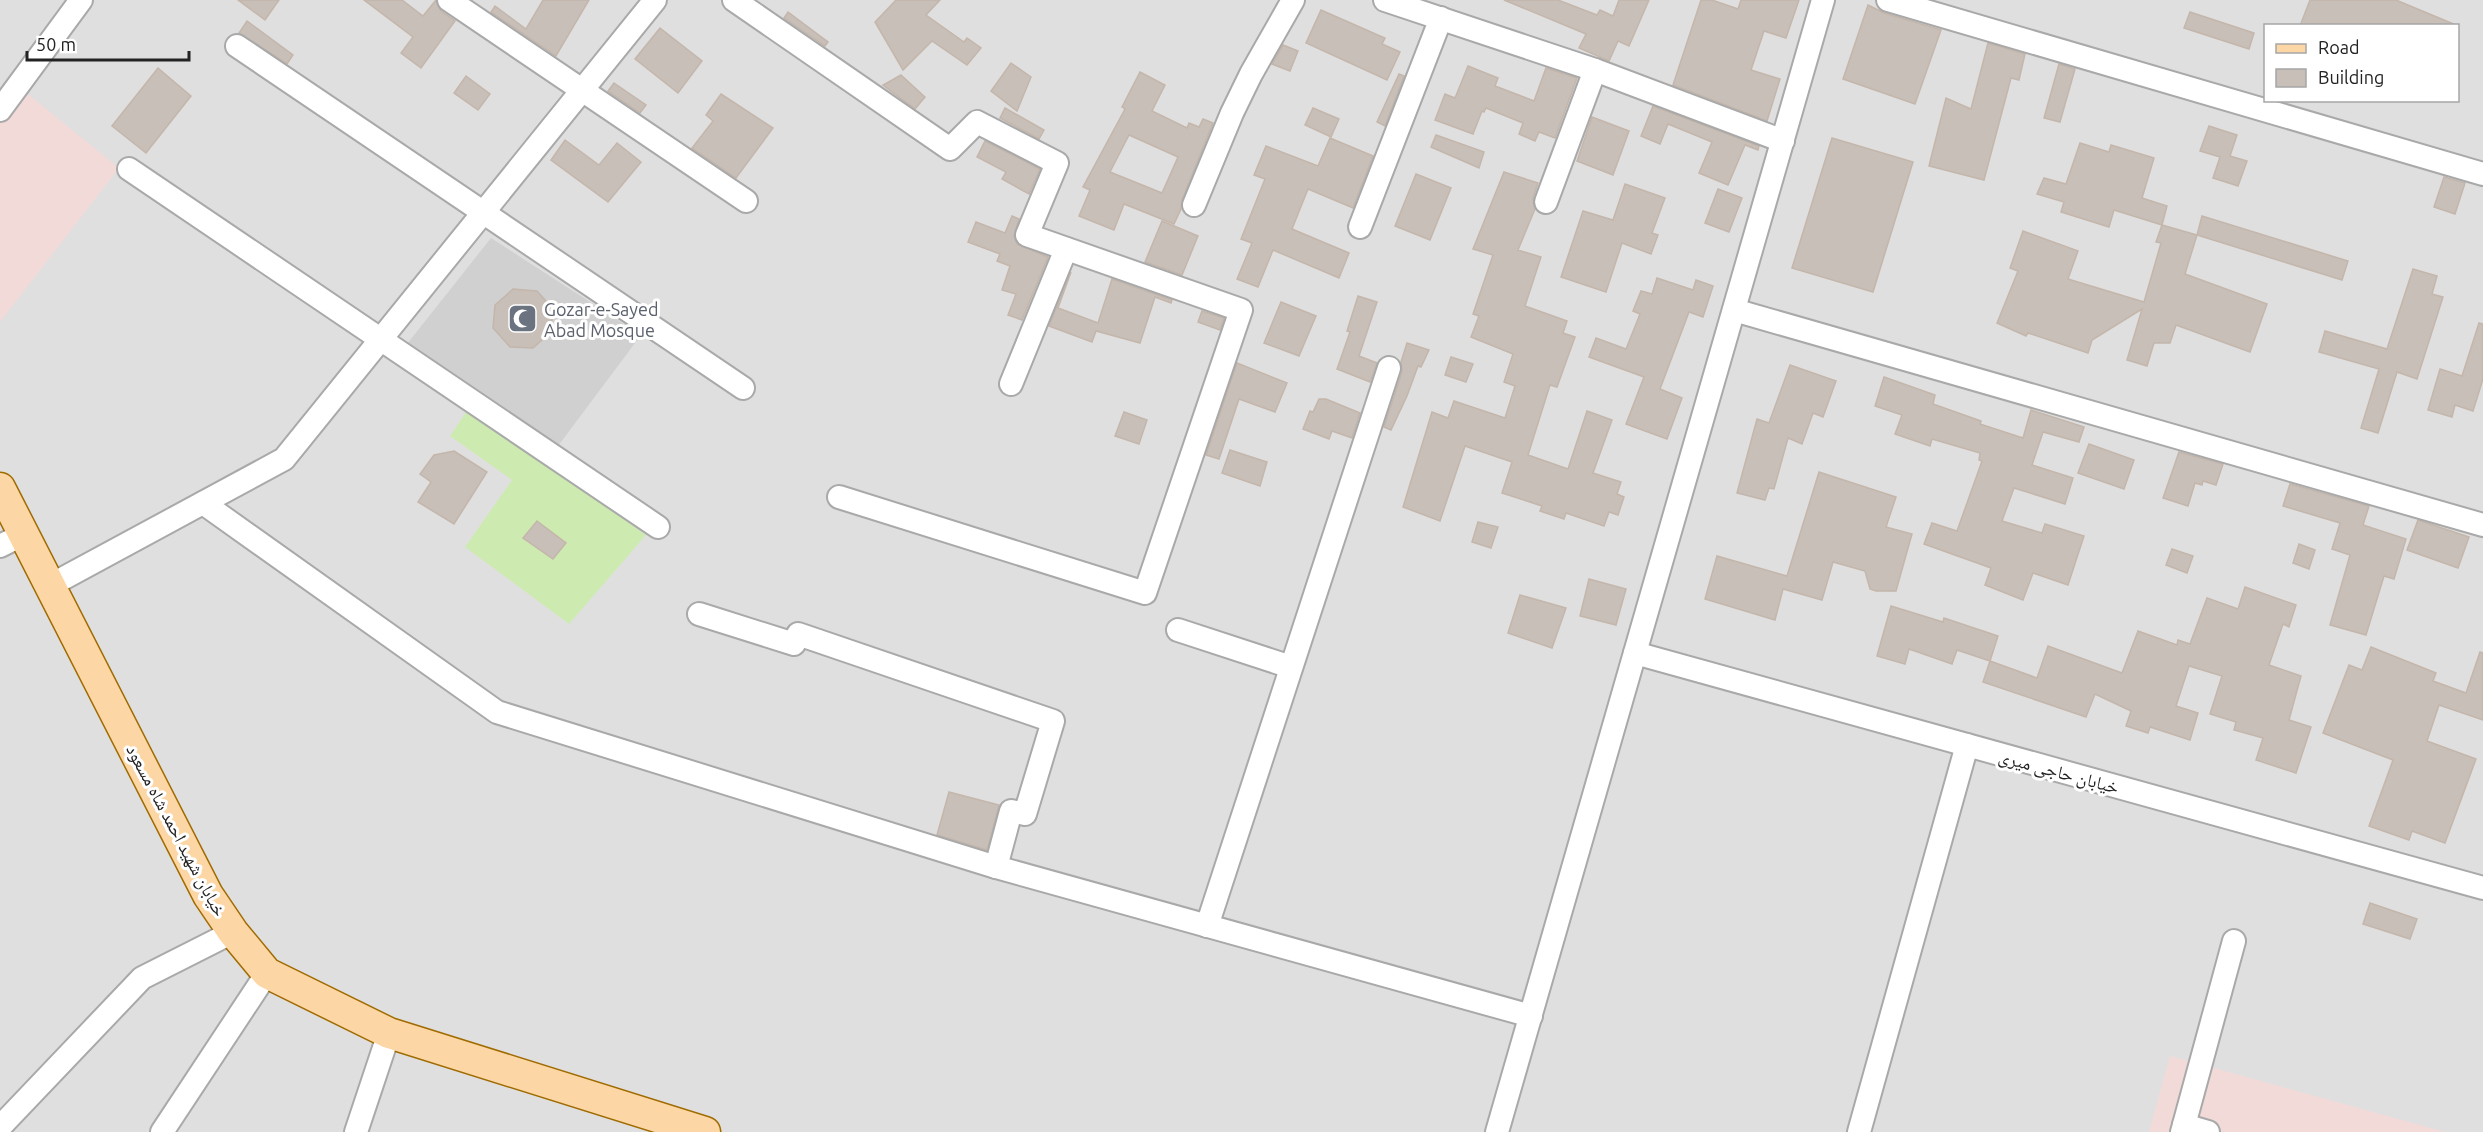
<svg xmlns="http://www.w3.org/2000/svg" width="2483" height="1132" viewBox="0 0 2483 1132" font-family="Ubuntu,'Noto Naskh Arabic',sans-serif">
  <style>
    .residential { fill: #e0dfdf; fill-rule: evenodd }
    .commercial { fill: #f2dad9 }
    .religious { fill: #d0d0d0 }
    .grass { fill: #cdebb0 }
    .building { fill: #c7bfb8; stroke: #c4b6ab; stroke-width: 1.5; fill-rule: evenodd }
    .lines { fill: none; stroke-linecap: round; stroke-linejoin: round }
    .minor-casing { stroke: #a9a9a9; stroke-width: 26 }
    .major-casing { stroke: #a06b00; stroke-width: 33 }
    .minor { stroke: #fff; stroke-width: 22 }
    .major { stroke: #fcd6a4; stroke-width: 30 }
    .labels { text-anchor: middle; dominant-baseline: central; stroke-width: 6; stroke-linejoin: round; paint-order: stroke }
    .worship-label { font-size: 18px; fill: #5b616d; stroke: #fff; text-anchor: start }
    .street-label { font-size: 18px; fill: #222; stroke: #fff }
  </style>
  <rect width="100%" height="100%" fill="#f2efe9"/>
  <path class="residential" d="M0,0H2483V1132H0ZM2266,26H2458V100H2266Z"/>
  <g class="commercial">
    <polygon points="24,91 119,168 0,322 0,123"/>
    <polygon points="2170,1056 2445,1132 2149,1132"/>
  </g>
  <polygon class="religious" points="491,238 641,335 558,446 407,344"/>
  <polygon class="grass" points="469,408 646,535 569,624 465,547 512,480 450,436"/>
  <g class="building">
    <polygon points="238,0 279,0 265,20"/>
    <polygon points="364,0 402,0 423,16 436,0 441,11 455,21 421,68 401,53 413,37"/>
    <polygon points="543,0 589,0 556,56 491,12 495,6 526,29"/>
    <polygon points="896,0 940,0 926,15 964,42 967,38 981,48 967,65 932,41 903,70 875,22"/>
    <polygon points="1504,0 1558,0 1597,15 1600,10 1613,16 1619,0 1649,0 1629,46 1618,41 1609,61 1579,48 1586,34"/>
    <polygon points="1701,0 1712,0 1738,9 1741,0 1799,0 1786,38 1764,31 1751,70 1780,79 1767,121 1673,85"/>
    <polygon points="2310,0 2396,0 2456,25 2300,26"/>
    <polygon points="1868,5 1884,13 1941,30 1915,104 1843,79"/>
    <polygon points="1321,10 1385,38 1382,44 1400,52 1387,80 1306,43"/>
    <polygon points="788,12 828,42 825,46 784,18"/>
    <polygon points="2190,12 2254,33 2249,49 2184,28"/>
    <polygon points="247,21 293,55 287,64 239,33"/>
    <polygon points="660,28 702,61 678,93 635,59"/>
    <polygon points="1988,43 2025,54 2019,80 2011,78 1984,180 1929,166 1946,98 1971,109"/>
    <polygon points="1283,45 1298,51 1290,71 1272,64"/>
    <polygon points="1011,63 1031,77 1017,111 991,91"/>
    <polygon points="2059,64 2075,69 2060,122 2044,118"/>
    <polygon points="1468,66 1498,78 1495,86 1534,101 1546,68 1577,78 1555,138 1539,132 1535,141 1519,134 1523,123 1486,108 1484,112 1482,111 1473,134 1435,120 1445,94 1455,98"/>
    <polygon points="158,68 191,96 146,153 112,126"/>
    <path d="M1140,72L1165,85L1152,111L1187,128L1189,123L1199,127L1203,119L1213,123L1182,200L1181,209L1174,224L1124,204L1114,230L1079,216L1090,190L1083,187L1125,109L1122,107ZM1129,135L1178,157L1162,193L1110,172Z"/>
    <polygon points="1399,74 1404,76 1385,126 1377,122"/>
    <polygon points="901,75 925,97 915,109 883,85"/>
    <polygon points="466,76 490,94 478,110 454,93"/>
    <polygon points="614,83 646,105 640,113 608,91"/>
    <polygon points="721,94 773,128 736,178 692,148 713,121 706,115"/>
    <polygon points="1653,106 1759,146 1758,150 1745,145 1728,185 1699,173 1712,142 1668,124 1660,144 1641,136"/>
    <polygon points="1005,108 1044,130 1039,139 1000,118"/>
    <polygon points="1313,108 1339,119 1331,137 1305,125"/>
    <polygon points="1592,117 1629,131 1613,175 1577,161"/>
    <polygon points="2209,126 2237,135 2230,156 2247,161 2238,186 2213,178 2220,157 2200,151"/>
    <polygon points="1436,135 1484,152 1479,168 1431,147"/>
    <polygon points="1330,138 1373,156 1353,208 1308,189 1292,229 1349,253 1339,278 1273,250 1258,287 1237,279 1252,243 1241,239 1265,179 1254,175 1266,146 1318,166"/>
    <polygon points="1832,138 1913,162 1873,292 1792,268"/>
    <polygon points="565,140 599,165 617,143 641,162 608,202 551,160"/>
    <polygon points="985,141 1040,169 1029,194 1002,179 1006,172 977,157"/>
    <polygon points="2080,143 2109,152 2111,145 2154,158 2142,198 2167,206 2162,225 2114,210 2109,227 2061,212 2064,202 2037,194 2044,178 2066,184"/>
    <polygon points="1504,172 1538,183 1533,198 1535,209 1518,250 1541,257 1525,306 1567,321 1563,333 1575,337 1557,387 1550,385 1528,455 1568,469 1587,411 1612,420 1593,473 1621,482 1617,494 1624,497 1618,515 1609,512 1604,526 1566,513 1564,519 1540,511 1542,506 1502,493 1512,462 1465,446 1440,521 1403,507 1432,412 1448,418 1454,401 1505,418 1515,386 1504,382 1513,354 1471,337 1479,316 1473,314 1493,255 1473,249"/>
    <polygon points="1416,174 1451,188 1430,240 1395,226"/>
    <polygon points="2444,177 2465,183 2455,214 2434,207"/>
    <polygon points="1625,184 1665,198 1652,233 1658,235 1651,254 1622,243 1606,292 1561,277 1583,211 1613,220"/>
    <polygon points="1718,189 1742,198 1729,232 1705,223"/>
    <polygon points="1012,216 1019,219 1014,236 1017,244 1048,257 1022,320 1008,315 1016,294 1002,290 1010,266 997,261 1000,254 968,242 976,222 1005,233"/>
    <polygon points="2202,216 2348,261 2342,280 2197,235"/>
    <polygon points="1162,221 1198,236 1182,275 1145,262"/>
    <polygon points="2162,225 2197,235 2185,274 2267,304 2250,352 2176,325 2170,343 2154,343 2147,366 2127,360 2142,309 2092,340 2088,353 2028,333 2026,336 1997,323 2018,271 2010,268 2023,231 2078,251 2068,279 2144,302 2161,243 2156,242"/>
    <polygon points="2413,269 2437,276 2432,294 2443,297 2417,379 2397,372 2378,433 2361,428 2379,369 2319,352 2325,331 2387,349"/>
    <polygon points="1071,272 1058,308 1098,323 1112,279 1172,300 1171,303 1155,297 1140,343 1096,331 1092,342 1049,326"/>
    <polygon points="1657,278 1693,290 1696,280 1713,286 1703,317 1689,312 1660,389 1682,398 1667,439 1626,424 1644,377 1589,357 1596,338 1626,349 1640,314 1633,311 1641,291 1652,294"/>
    <polygon points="513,289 537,291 553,309 551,332 533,348 510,347 493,328 495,305"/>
    <polygon points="1358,296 1377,302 1359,356 1377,363 1370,382 1337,369 1350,332 1347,331"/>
    <polygon points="1281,302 1316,316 1299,356 1264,343"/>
    <polygon points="1202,311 1224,318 1220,330 1198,322"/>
    <polygon points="2479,323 2483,324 2483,379 2473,411 2455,405 2452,417 2428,410 2440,369 2462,376"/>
    <polygon points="1407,343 1429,350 1421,367 1418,366 1407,396 1391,430 1384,427 1402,372 1401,362"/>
    <polygon points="1451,357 1473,364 1466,382 1445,375"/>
    <polygon points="1237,363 1287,383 1275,412 1239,399 1219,459 1206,455"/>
    <polygon points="1790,365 1836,381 1823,417 1813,413 1802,444 1788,438 1774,489 1769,488 1765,500 1737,493 1757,419 1769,423"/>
    <polygon points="1884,377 1935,395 1933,404 1981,421 1980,424 2023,438 2031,410 2084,427 2079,442 2043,432 2032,465 2073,478 2065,504 2014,488 2002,521 2042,533 2045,524 2084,536 2068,585 2033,573 2023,600 1985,585 1991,568 1924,544 1932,523 1957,531 1982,461 1979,460 1980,453 1932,439 1930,446 1895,434 1902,415 1875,406"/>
    <polygon points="1319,399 1326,399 1360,413 1352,438 1332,431 1329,439 1303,429 1310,411 1313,412"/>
    <polygon points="1124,412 1147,420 1139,444 1115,436"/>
    <polygon points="2089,444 2134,460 2124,489 2078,473"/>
    <polygon points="1230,450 1267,462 1260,486 1222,473"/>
    <polygon points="454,451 487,472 454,524 418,502 431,482 420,474 434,455"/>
    <polygon points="2179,452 2223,464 2216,485 2203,481 2202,485 2195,483 2188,506 2163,498"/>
    <polygon points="1819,472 1896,497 1886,527 1912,534 1896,591 1876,591 1870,589 1865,571 1833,562 1822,600 1783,589 1775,620 1705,599 1717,556 1787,576"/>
    <polygon points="2290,484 2369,506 2363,525 2406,539 2394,579 2384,576 2366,635 2330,625 2350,555 2332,549 2340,523 2283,506"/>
    <polygon points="2418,520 2469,537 2458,568 2407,550"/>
    <polygon points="537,521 566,543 553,559 523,538"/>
    <polygon points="1478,522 1498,527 1491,548 1472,542"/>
    <polygon points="2299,544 2315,550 2309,569 2293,563"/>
    <polygon points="2172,549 2193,556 2187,573 2166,565"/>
    <polygon points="1589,579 1626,589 1616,625 1580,616"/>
    <polygon points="2245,587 2296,605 2289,627 2283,624 2269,665 2301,676 2289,720 2311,727 2296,773 2256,760 2263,738 2234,730 2236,722 2210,714 2222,676 2189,666 2176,706 2198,713 2190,740 2150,727 2148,733 2126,726 2131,711 2095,694 2086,717 1983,682 1990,661 2037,678 2048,646 2122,673 2138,631 2177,645 2178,640 2190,644 2207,598 2238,609"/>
    <polygon points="1520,595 1566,608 1552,648 1508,633"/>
    <polygon points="1891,606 1943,622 1944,618 1998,636 1990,661 1957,650 1952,664 1909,649 1905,664 1877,656"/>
    <polygon points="2371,647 2436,673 2433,681 2466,693 2480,652 2483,653 2483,720 2439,705 2427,741 2476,759 2445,843 2412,831 2409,840 2369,826 2393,760 2323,733 2349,665 2362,670"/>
    <polygon points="949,792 999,805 987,850 937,835"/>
    <polygon points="2370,903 2417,919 2410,939 2363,924"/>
  </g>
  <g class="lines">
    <defs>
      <g id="minor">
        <polyline points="449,0 746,201"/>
        <polyline points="734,0 950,149 977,122 1057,163 1027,235 1241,310 1145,593 839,497"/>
        <polyline points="1385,0 1595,70 1783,141"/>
        <polyline points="1888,0 2483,174"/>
        <polyline points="237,46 743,388"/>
        <polyline points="0,110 81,0"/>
        <polyline points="129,169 658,527"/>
        <polyline points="1546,202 1595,70"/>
        <polyline points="1194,205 1232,113 1251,74 1293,0"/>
        <polyline points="1360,227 1441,18"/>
        <polyline points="1734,310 2483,525"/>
        <polyline points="1011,384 1066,249"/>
        <polyline points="203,503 497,712 996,867 1531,1016"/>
        <polyline points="0,546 24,534"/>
        <polyline points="51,585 284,459 655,0"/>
        <polyline points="699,614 794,644 798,634 1053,721 1025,814 1011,811 996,867"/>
        <polyline points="1178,630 1291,667"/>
        <polyline points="1635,653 2483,888"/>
        <polyline points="1207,926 1389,368"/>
        <polyline points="2184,1125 2234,941"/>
        <polyline points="0,1127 142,978 233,932"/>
        <polyline points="162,1132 267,973"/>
        <polyline points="356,1132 389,1033"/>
        <polyline points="1497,1132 1823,0"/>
        <polyline points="1859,1132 1967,745"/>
        <polyline points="2182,1132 2184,1125 2208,1132"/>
      </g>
      <polyline id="major" points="0,488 208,895 233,932 267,973 389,1033 705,1132"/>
    </defs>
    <use href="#minor" class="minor-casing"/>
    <use href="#major" class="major-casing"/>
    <use href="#minor" class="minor"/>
    <use href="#major" class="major"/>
  </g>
  <defs>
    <symbol id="mosque-square" viewBox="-11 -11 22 22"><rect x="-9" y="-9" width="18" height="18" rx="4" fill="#6b7280" stroke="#fff"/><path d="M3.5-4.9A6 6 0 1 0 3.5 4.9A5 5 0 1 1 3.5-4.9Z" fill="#fff"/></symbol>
  </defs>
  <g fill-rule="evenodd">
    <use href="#mosque-square" x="506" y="302" width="33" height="33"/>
  </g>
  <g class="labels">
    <g class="worship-label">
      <text x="544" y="309">Gozar-e-Sayed<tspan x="544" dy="21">Abad Mosque</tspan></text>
    </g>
    <g class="street-label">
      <text transform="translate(2059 771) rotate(15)">خیابان حاجی میری</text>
      <text transform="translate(177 830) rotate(62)">خیابان شهید احمد شاه مسعود</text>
    </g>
  </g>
  <rect x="2264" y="24" width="195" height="78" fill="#ffffff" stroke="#a7a7a7" stroke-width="1.5"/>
  <rect x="2276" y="44" width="30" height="9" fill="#fcd6a4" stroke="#a7a7a7" stroke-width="1.5"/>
  <text x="2318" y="54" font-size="18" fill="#222222">Road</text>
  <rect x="2276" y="69" width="30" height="18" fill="#c7bfb8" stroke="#a7a7a7" stroke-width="1.5"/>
  <text x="2318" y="84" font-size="18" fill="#222222">Building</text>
  <path d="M27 51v9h162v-9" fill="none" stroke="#222222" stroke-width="3"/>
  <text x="36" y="51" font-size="18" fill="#222222" stroke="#ffffff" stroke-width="4.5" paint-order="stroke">50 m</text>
</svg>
